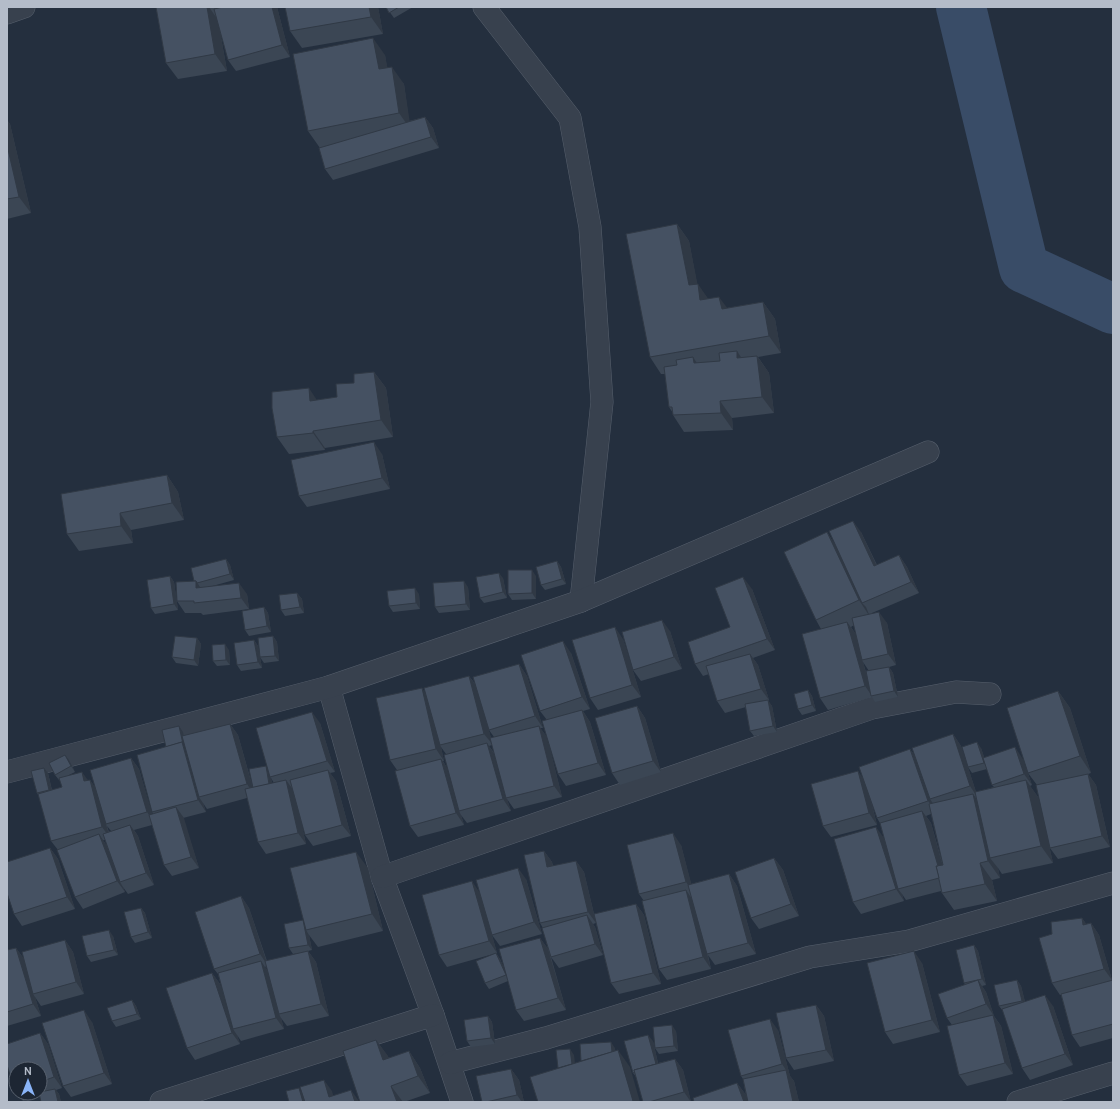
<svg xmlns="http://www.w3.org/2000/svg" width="1120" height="1109" viewBox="0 0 1120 1109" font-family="Cabin,sans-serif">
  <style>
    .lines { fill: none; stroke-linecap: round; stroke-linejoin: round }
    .river { stroke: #394c67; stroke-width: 50 }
    .minor-casing { stroke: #565f6c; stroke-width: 23 }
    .minor { stroke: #38414e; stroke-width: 22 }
    .wall { fill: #3b4654; fill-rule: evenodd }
    .shaded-wall { fill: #303945 }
    .building { fill: #455162; stroke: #303945 }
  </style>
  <rect width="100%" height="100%" fill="#242f3e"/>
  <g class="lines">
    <polyline class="river" points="961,7 1024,268 1113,309"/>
    <defs>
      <g id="minor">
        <polyline points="484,7 570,118 590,227 602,402 581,601"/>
        <polyline points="7,13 24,7"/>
        <polyline points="329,687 382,877 433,1015 462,1102"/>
        <polyline points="7,772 329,687 581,601 928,452"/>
        <polyline points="382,877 872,708 956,692 990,694"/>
        <polyline points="450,1063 546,1038 810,957 909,941 1113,883"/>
        <polyline points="161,1102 433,1015"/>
        <polyline points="1018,1102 1113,1073"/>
      </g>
    </defs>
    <use href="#minor" class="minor-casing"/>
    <use href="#minor" class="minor"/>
  </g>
  <g class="wall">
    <polygon points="156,7 277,7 290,57 236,71 228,60 220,31 227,71 178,79 166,63"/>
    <polygon points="378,7 383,34 302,48 290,31"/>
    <polygon points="386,7 413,7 394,18"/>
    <polygon points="385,55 387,68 404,84 409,121 425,117 433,128 439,148 333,180 325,169 320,148 308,131"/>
    <polygon points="7,120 10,124 31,213 7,219"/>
    <polygon points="677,224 689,241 697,284 708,299 727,308 763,302 775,319 781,353 758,357 769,373 774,413 732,418 733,430 684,432 673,415 673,413 669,407 665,374 661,374 650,357"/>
    <polygon points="374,372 386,388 393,437 325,448 325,450 289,454 277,437 317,400 337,397 354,383"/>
    <polygon points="382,454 390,489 307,507 299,496"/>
    <polygon points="167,475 178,492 184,520 131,530 133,543 79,551 67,534"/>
    <path d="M827,532L835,545L861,532L877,565L899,555L907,567L919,593L872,613L887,623L896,665L889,667L893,673L898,697L875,702L872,697L828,710L820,698L821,629L816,620ZM854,625L858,645L855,633L851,627ZM863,662L869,671L868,679Z"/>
    <polygon points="226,559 230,565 234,580 209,587 247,594 249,609 203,615 201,613 185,613 177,601 194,581"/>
    <polygon points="557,561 561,567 566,584 545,590 541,585"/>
    <polygon points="170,576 174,582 178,610 155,614 151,608"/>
    <polygon points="536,576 536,599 512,600 508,594"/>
    <polygon points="503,578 507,598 484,603 480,598"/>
    <polygon points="468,587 470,610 439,613 435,607"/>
    <polygon points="752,589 775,650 753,658 758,665 769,700 768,701 772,706 777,732 754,736 750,731 746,707 725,713 717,701 709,674 703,676 695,664 730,627"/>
    <polygon points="297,593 302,599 304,613 285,616 281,610"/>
    <polygon points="419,594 420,609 393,612 389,606"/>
    <polygon points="264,607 268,613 271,632 249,636 245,630"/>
    <polygon points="670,631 682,669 641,681 633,670"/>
    <polygon points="273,636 277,642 279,661 264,663 260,657 262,668 241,671 237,665 254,640 258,646 260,656"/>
    <polygon points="197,638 201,644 198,666 176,663 172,657"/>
    <polygon points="623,639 641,697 598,710 590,698"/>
    <polygon points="229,650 230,665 217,666 213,661"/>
    <polygon points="571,653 590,709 583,711 590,722 606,775 566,786 558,774 547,720 540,711"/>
    <path d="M519,664L527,676L543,728H540L547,737L562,797L514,809L507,799L511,811L467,823L461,815L464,825L418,837L410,826L397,770L390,760L426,693L469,676L476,685ZM486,721L489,730L494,737L491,738ZM492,745L495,754L489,746ZM441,747L446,754L447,768L443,761H444Z"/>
    <polygon points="808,690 812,696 816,711 802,715 798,709"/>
    <polygon points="1058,691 1070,708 1091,773 1088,774 1096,785 1110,847 1058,859 1050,848 1037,785 1028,773"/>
    <polygon points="637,706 645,718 661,772 620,785 612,773"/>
    <path d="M320,723L335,772L330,773L336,781L351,836L313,846L305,835L299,813L306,844L266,854L258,842L247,798L207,809L203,803L206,812L183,818L199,868L172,876L164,865L152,825L134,830L138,836L154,885L128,894L123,887L125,892L83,909L75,897L58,850L51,841L39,796L37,793L44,768L48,773L52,790L62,787L60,780H59L55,775L69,760L75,772L69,775L88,780H90L96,789L131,758L139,769L152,814H153L152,812L166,747L183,732L184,736L230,724L238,735L253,788L268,769ZM271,778L274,783H272ZM107,826L111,831L109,832ZM103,840H105L107,846Z"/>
    <path d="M953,734L961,746L976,792L994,787L992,785L987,769L972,773L968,767L981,748L984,757L1023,759L1032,785L1030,786L1038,797L1053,863L1002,874L998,868L1000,878L992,880L997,901L954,910L942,893L941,891L906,900L902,894L904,901L861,914L853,902L884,838L880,823L877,818L871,800L877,825L831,837L823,826L863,778L910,749L915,756ZM931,814L943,865L931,823L926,816Z"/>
    <polygon points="681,845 691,884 729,874 737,886 756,954 715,965 708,955 711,969 667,980 659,969 644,901 639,894"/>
    <polygon points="50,848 58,859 75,909 22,926 14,914"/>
    <polygon points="544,851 552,862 553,866 576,861 584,872 594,914 636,904 644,915 661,984 619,994 611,983 596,923 593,924 595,927 603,955 559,968 551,957 566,1010 524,1021 516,1010 508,981 489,989 485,983 496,953 500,959 505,970 540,938 548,949 543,928 540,923"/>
    <polygon points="774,858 783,870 799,916 759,929 751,918"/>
    <path d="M368,868L383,931L318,947L309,935L312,950L308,951L316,962L329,1016L287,1026L281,1018L284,1029L241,1041L237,1035L240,1044L195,1060L187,1048L212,973L220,984L224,996L218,974L214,969L241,896L249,908L267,961L301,953L293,954L289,948L303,920ZM267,966L268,971L265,967Z"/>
    <polygon points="526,879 542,934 500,946 492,935"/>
    <polygon points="480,893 497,953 447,967 439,955"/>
    <polygon points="141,908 145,913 152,938 135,943 131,937"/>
    <polygon points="1082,918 1086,924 1091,923 1099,935 1112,980 1113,980 1113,1038 1080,1047 1072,1035 1061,995 1060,995 1052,983 1052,934"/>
    <polygon points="113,936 118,955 91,962 87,956"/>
    <polygon points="65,940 73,952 84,994 41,1006 35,997 41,1016 7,1026 7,950 16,948 24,959"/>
    <polygon points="974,945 978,951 986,985 982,986 986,992 994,1016 1001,1026 1013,1074 967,1086 959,1075 952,1025 947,1018 965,984 964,983"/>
    <polygon points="922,963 940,1032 893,1044 885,1032"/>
    <polygon points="1017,980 1021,986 1025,1002 1053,1006 1073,1065 1030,1080 1022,1068 1003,1011 999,1006"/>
    <polygon points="132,1000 136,1006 141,1019 116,1027 112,1021"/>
    <polygon points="816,1005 824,1016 834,1061 794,1070 786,1058"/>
    <polygon points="488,1016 492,1022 495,1044 471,1047 467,1041"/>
    <polygon points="92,1022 112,1084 71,1097 63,1086"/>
    <polygon points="778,1030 790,1076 794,1081 799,1102 694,1102 737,1083 746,1095 747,1101 743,1079 741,1076"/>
    <polygon points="676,1031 678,1051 659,1054 655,1048"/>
    <polygon points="40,1033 48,1044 62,1088 56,1090 59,1094 61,1102 41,1102 40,1096 23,1101 17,1093 40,1093 40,1069 16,1069 16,1091 7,1065 7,1044"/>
    <polygon points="376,1040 389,1058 409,1051 420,1068 430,1093 404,1102 360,1102"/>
    <polygon points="653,1041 658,1063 675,1059 683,1070 691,1102 643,1102 637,1078 633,1073"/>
    <polygon points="511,1069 519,1080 524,1102 482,1102"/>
  </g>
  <g class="shaded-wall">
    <polygon points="207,7 209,7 218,20 227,71 215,54"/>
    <polygon points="272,7 277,7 290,57 282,45"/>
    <polygon points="369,7 378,7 383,34 371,17"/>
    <polygon points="373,38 385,55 391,86 379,69"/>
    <polygon points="392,67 404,84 411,130 399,113"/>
    <polygon points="425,117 433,128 439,148 431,137"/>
    <polygon points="7,120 10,124 31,213 19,197 7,145"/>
    <polygon points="677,224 689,241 701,302 689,285"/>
    <polygon points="698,284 709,300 700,300"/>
    <polygon points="719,297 731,313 722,309"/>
    <polygon points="763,302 775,319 781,353 769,336"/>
    <polygon points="737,351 748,368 737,358"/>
    <polygon points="757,356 769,373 774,413 762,397"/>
    <polygon points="693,357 704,374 694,363"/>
    <polygon points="374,372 386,388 393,437 381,420"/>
    <polygon points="309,388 320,405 310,401"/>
    <polygon points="720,401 732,418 733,430 721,413"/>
    <polygon points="313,431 325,448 325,450 313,433"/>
    <polygon points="374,442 382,454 390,489 382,478"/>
    <polygon points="167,475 178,492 184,520 172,503"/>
    <polygon points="120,513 131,530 133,543 121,526"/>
    <polygon points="853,521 861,532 882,577 874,566"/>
    <polygon points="827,532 838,549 862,603 866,607 870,617 859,600"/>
    <polygon points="899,555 907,567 919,593 911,582"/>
    <polygon points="226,559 230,565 234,580 230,574"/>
    <polygon points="557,561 561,567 566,584 562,579"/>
    <polygon points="532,570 536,576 536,599 532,593"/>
    <polygon points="499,573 503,578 507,598 503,592"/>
    <polygon points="170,576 174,582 178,610 174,604"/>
    <polygon points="743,577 752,589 775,650 767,639"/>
    <polygon points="196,581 204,593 196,588"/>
    <polygon points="464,581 468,587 470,610 466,604"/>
    <polygon points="239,583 247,594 249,609 241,598"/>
    <polygon points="415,588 419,594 420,609 416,603"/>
    <polygon points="297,593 302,599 304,613 300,607"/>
    <polygon points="264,607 268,613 271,632 267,626"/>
    <polygon points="879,612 887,623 896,665 888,654"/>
    <polygon points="662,620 670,631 682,669 674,657"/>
    <polygon points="847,622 855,633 863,660 862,660 863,662 872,696 865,686"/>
    <polygon points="615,627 623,639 641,697 632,685"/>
    <polygon points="273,636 277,642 279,661 275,656"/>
    <polygon points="197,638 201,644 198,666 194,660"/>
    <polygon points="254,640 258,646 262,668 258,662"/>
    <polygon points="563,641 571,653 590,709 582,697"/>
    <polygon points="225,644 229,650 230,665 226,660"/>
    <polygon points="750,654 758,665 769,700 761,689"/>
    <polygon points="519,664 527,676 543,728 535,716"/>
    <polygon points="889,667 893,673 898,697 894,691"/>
    <polygon points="469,676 477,687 493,745 484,734"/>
    <polygon points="422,688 430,699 440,745 441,747 444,761 436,749"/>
    <polygon points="808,690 812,696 816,711 812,705"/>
    <polygon points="1058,691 1070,708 1091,773 1080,756"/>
    <polygon points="768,700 772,706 777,732 773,726"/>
    <polygon points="637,706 645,718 661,772 653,761"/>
    <polygon points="582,710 590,722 606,775 598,763"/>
    <polygon points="312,712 320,723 335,772 327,761"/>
    <polygon points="230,724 238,735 255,796 247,784"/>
    <polygon points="179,726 183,732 199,797 203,803 206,812 198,800 182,742"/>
    <polygon points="539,726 547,737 562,797 554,786"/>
    <polygon points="953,734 961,746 978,798 970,786"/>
    <polygon points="977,742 981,748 988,768 984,763"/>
    <polygon points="487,743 495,755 506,798 507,799 511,811 503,799"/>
    <polygon points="1015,747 1023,759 1032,785 1024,774"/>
    <polygon points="910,749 918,760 930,799 934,805 937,812 928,801"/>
    <polygon points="65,755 69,760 75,772 71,766"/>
    <polygon points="131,758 139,769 155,824 147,812"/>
    <polygon points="441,759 449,770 459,811 461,815 464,825 456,813"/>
    <polygon points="266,766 270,772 270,777 271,778 274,793 270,787"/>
    <polygon points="44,768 48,773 53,796 49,790"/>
    <polygon points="328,770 336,781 351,836 342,825"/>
    <polygon points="858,771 866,782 877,825 869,813"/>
    <polygon points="82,772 90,783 84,781"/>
    <polygon points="1088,774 1096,785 1110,847 1102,836"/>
    <polygon points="90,780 98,791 106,824 110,838 102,827"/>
    <polygon points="286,780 294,791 306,844 298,833"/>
    <polygon points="1026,780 1038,797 1053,863 1041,846"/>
    <polygon points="973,794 985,811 990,858 998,868 1000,878 988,861"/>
    <polygon points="176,807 184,818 199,868 191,857"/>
    <polygon points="922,811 931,823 949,889 941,877"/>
    <polygon points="130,825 138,836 154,885 146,873"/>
    <polygon points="876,827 884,838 898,889 902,894 904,901 896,889"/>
    <polygon points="673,833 681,845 694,894 686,882"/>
    <polygon points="99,834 107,846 120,882 123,887 125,892 117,881"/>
    <polygon points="50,848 58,859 75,909 67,897"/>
    <polygon points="544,851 552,862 555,879 547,867"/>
    <polygon points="356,852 368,868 383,931 372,914"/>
    <polygon points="774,858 783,870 799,916 791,904"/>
    <polygon points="576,861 584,872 596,923 588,912"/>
    <polygon points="980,863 992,880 997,901 985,884"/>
    <polygon points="518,868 526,879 542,934 534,922"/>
    <polygon points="729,874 737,886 756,954 748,943"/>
    <polygon points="472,881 480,893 497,953 489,941"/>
    <polygon points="686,890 694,902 711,969 703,957"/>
    <polygon points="241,896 249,908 268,966 260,954"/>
    <polygon points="636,904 644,915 661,984 653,973"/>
    <polygon points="141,908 145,913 152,938 148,932"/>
    <polygon points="587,915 595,927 603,955 595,944"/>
    <polygon points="1082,918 1090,929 1083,925"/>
    <polygon points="303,920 306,930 309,935 312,950 308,945"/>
    <polygon points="1091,923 1099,935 1112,980 1104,969"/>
    <polygon points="109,930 113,936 118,955 114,950"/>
    <polygon points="540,938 548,949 566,1010 558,998"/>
    <polygon points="65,940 73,952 84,994 76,982"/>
    <polygon points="974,945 978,951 986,985 982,979"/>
    <polygon points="16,948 24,959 33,994 35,997 41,1016 33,1004"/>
    <polygon points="308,951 316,962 329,1016 321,1004"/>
    <polygon points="914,951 922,963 940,1032 932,1020"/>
    <polygon points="496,953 500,959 510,980 506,975"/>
    <polygon points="261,961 269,973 279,1014 281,1018 284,1029 276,1018"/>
    <polygon points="212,973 220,984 235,1029 233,1029 237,1035 240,1044 232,1033"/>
    <polygon points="978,980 986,992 994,1016 986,1004"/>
    <polygon points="1017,980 1021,986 1026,1006 1022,1001"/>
    <polygon points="1045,995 1053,1006 1073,1065 1065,1054"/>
    <polygon points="132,1000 136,1006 141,1019 137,1014"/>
    <polygon points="816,1005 824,1016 834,1061 826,1050"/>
    <polygon points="84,1010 92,1022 112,1084 104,1073"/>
    <polygon points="993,1015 1001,1026 1013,1074 1005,1063"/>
    <polygon points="488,1016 492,1022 495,1044 491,1038"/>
    <polygon points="770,1019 778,1030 790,1076 794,1081 799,1102 793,1102 786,1070 782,1064"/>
    <polygon points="672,1025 676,1031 678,1051 674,1046"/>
    <polygon points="40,1033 48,1044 62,1088 54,1077"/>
    <polygon points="648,1035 653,1041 660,1073 656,1067"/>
    <polygon points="376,1040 388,1056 395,1077 383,1060"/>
    <polygon points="611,1042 615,1048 616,1065 612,1059"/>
    <polygon points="570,1049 574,1055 577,1080 573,1074"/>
    <polygon points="618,1050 630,1067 640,1102 634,1102 633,1101"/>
    <polygon points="409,1051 420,1068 430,1093 418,1076"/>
    <polygon points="675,1059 683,1070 691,1102 684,1092"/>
    <polygon points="511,1069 519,1080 524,1102 522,1102 517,1095"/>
    <polygon points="324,1080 332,1091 335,1102 329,1097"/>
    <polygon points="737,1083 746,1095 748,1102 744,1102"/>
    <polygon points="391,1086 403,1102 397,1102"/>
    <polygon points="299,1088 307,1099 308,1102 303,1102"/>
    <polygon points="55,1089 59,1094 61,1102 58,1102"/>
    <polygon points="351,1090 359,1101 360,1102 355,1102"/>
  </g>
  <g class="building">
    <polygon points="156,7 207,7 215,54 166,63"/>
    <polygon points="223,7 272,7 282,45 228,60 214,9"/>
    <polygon points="285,7 369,7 371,17 290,31"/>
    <polygon points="386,7 399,7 389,13"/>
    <polygon points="373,38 379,69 392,67 399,113 308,131 293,54"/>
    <polygon points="425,117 431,137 325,169 319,148"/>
    <polygon points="7,145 19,197 7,199"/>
    <polygon points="677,224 689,285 698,284 700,300 719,297 722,309 763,302 769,336 650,357 626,234"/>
    <polygon points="737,351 737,358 757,356 762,397 720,401 721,413 673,415 672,407 669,407 664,367 677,365 676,360 693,357 694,363 720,361 719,353"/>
    <polygon points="374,372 381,420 313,431 313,433 277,437 272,408 272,392 309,388 310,401 337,397 336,384 354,383 354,374"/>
    <polygon points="374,442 382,478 299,496 291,460"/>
    <polygon points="167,475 172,503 120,513 121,526 67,534 61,494"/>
    <polygon points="853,521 874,566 899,555 911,582 862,603 829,531"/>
    <polygon points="827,532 859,600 816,620 784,552"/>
    <polygon points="226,559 230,574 197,583 196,581 194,581 191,568"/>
    <polygon points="557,561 562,579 541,585 536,567"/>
    <polygon points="508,570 532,570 532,593 508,594"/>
    <polygon points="499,573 503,592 480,598 476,577"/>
    <polygon points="170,576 174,604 151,608 147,580"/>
    <polygon points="743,577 767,639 695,664 688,642 730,627 715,588"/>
    <polygon points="196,581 196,588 239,583 241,598 194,603 194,601 177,601 176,582"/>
    <polygon points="464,581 466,604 435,607 433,583"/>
    <polygon points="415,588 416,603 389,606 387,591"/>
    <polygon points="297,593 300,607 281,610 279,595"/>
    <polygon points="264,607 267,626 245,630 242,611"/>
    <polygon points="879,612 888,654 862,660 852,618"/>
    <polygon points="662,620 674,657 633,670 622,632"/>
    <polygon points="847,622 865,686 820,698 802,634"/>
    <polygon points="615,627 632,685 590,698 572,640"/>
    <polygon points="175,636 197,638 194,660 172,657"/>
    <polygon points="273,636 275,656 260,657 258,638"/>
    <polygon points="254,640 258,662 237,665 234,643"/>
    <polygon points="563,641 582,697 540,711 521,655"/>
    <polygon points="225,644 226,660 213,661 212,645"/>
    <polygon points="750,654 761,689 717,701 706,666"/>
    <polygon points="519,664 535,716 489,730 473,677"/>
    <polygon points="889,667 894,691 871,696 866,671"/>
    <polygon points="469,676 484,734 440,745 424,688"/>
    <polygon points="422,688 436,749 390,760 376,698"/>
    <polygon points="808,690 812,705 798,709 794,694"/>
    <polygon points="1058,691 1080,756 1028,773 1007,708"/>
    <polygon points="768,700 773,726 750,731 745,704"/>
    <polygon points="637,706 653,761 612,773 595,718"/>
    <polygon points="582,710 598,763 558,774 542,721"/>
    <polygon points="312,712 327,761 270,777 256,728"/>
    <polygon points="230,724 247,784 199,797 182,736"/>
    <polygon points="179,726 183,744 182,742 166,747 162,730"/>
    <polygon points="539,726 554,786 506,798 490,738"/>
    <polygon points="953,734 970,786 930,799 912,748"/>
    <polygon points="182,742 198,800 152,812 137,755"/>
    <polygon points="977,742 984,763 968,767 962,747"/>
    <polygon points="487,743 503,799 459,811 444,755"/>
    <polygon points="1015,747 1024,774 992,785 983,758"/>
    <polygon points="910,749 928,801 877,818 859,767"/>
    <polygon points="65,755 71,766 55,775 49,763"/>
    <polygon points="131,758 147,812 106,824 90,770"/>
    <polygon points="441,759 456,813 410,826 395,771"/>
    <polygon points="266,766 269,784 253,788 249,769"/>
    <polygon points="44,768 49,790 37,793 31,771"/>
    <polygon points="328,770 342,825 305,835 290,780"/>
    <polygon points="858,771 869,813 823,826 811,784"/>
    <polygon points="82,772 84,781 90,780 102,827 51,841 38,794 62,787 59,778"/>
    <polygon points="1088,774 1102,836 1050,848 1036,785"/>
    <polygon points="286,780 298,833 258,842 245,789"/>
    <polygon points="1026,780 1041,846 990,858 975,792"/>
    <polygon points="973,794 988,861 980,863 985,884 942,893 936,866 943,865 929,804"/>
    <polygon points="176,807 191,857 164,865 149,815"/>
    <polygon points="922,811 938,866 936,866 939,878 898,889 880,823"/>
    <polygon points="130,825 146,873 120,882 103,834"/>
    <polygon points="876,827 896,889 853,902 834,839"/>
    <polygon points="673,833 686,882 639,894 627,845"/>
    <polygon points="99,834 117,881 75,897 57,850"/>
    <polygon points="50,848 67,897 14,914 7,893 7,862"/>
    <polygon points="544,851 547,867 576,861 588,912 540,923 524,855"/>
    <polygon points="356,852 372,914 306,930 290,868"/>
    <polygon points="774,858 791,904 751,918 735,872"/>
    <polygon points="518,868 534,922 492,935 476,880"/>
    <polygon points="729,874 748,943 707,954 688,885"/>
    <polygon points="472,881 489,941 439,955 422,895"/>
    <polygon points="686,890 703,957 659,969 642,901"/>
    <polygon points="241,896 260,954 214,969 195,912"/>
    <polygon points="636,904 653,973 611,983 594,914"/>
    <polygon points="141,908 148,932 131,937 124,912"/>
    <polygon points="587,915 595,944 551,957 542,928"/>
    <polygon points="1082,918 1083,925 1091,923 1104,969 1052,983 1039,938 1052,934 1051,922"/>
    <polygon points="303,920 308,945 289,948 284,924"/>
    <polygon points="109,930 114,950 87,956 82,936"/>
    <polygon points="540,938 558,998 516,1010 499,949"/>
    <polygon points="65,940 76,982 33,994 22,952"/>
    <polygon points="974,945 982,979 964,983 956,950"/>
    <polygon points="16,948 33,1004 7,1012 7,950"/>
    <polygon points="308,951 321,1004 279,1014 265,961"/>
    <polygon points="914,951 932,1020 885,1032 867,963"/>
    <polygon points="496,953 506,975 485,983 476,961"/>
    <polygon points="261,961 276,1018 233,1029 218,973"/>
    <polygon points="212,973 232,1033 187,1048 166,988"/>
    <polygon points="978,980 986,1004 947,1018 938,994"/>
    <polygon points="1017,980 1022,1001 999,1006 994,985"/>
    <polygon points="1113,980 1113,1024 1072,1035 1061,994"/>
    <polygon points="1045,995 1065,1054 1022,1068 1002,1009"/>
    <polygon points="132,1000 137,1014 112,1021 107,1008"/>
    <polygon points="816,1005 826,1050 786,1058 776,1013"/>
    <polygon points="84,1010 104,1073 63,1086 42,1023"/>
    <polygon points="993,1015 1005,1063 959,1075 947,1026"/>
    <polygon points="488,1016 491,1038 467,1041 464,1020"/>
    <polygon points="770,1019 782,1064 741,1076 728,1030"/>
    <polygon points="672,1025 674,1046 655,1048 653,1027"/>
    <polygon points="40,1033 54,1077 40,1082 40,1069 16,1069 16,1090 15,1090 7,1065 7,1044"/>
    <polygon points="648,1035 656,1064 634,1070 635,1072 633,1073 624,1041"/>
    <polygon points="376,1040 383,1060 409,1051 418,1076 391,1086 397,1102 360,1102 343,1051"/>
    <polygon points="611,1042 612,1052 581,1061 580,1044"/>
    <polygon points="570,1049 572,1064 558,1068 556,1050"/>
    <polygon points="618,1050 633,1101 631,1102 538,1102 530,1077"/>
    <polygon points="675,1059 684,1092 649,1102 643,1102 634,1070"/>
    <polygon points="511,1069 517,1095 486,1102 482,1102 476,1076"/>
    <polygon points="786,1070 793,1102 748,1102 743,1079"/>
    <polygon points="324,1080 329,1097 351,1090 355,1102 305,1102 300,1087"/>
    <polygon points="737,1083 744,1102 694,1102 693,1098"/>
    <polygon points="299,1088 303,1102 289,1102 286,1091"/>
    <polygon points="55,1089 58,1102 41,1102 39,1093 40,1093 40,1092"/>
  </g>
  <rect width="1120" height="1109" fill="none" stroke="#b4bcc9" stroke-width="16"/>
  <g transform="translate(28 1081)"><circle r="19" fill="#1d2633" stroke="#59626f"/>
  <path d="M0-3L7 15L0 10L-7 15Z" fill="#8ab4f8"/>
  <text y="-6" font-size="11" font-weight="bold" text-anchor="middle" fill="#b4bcc9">N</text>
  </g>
</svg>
